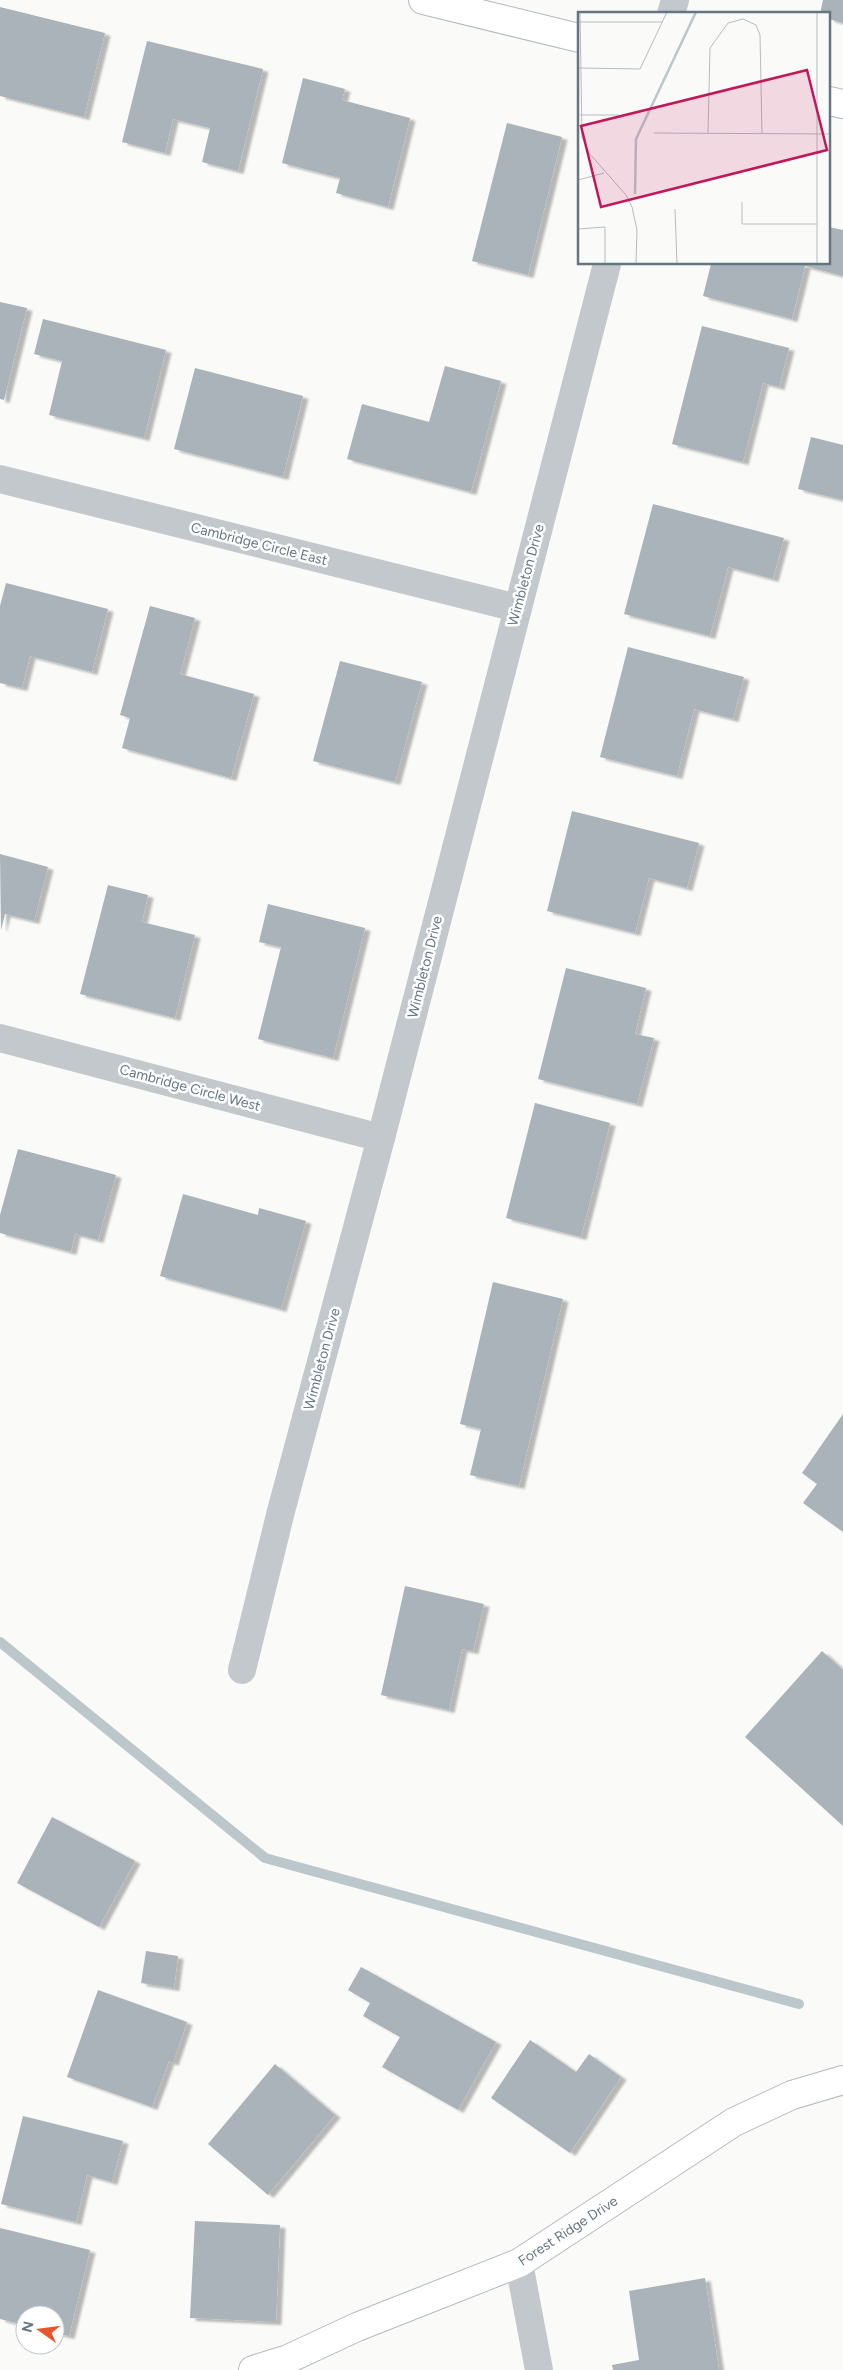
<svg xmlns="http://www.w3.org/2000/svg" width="843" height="2370" viewBox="0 0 843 2370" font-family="Figtree,sans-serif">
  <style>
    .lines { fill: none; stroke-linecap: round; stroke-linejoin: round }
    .stream { stroke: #bbc7cb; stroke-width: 10 }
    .building { fill: #aab3b9; filter: url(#shadow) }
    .secondary-casing { stroke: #b3babf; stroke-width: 30 }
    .street { stroke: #c3c8cc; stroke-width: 28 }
    .secondary { stroke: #fff; stroke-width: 28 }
    .labels { text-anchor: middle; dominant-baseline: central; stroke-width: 5; stroke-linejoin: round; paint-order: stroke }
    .street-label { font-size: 14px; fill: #657683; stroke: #fff }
    .inset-river { fill: none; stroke: #bbc7cb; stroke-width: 2.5 }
    .inset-road { fill: none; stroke: #b5bdc2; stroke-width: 1 }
    .view { fill: #c2185b; fill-opacity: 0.15; stroke: #c2185b; stroke-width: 2.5 }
    .inset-edge { fill: none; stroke: #657683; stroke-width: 2.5 }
  </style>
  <defs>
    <filter id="shadow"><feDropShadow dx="5.5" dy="3" stdDeviation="1" flood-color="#0004"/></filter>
  </defs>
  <rect width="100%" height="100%" fill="#fafaf8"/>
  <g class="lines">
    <polyline class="stream" points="0,1642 265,1858 799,2004"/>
  </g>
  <g class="building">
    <polygon points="823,0 843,0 843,23 829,19 829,14 820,14"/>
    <polygon points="0,7 105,33 84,117 0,96"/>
    <polygon points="147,41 263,69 238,171 202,162 210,128 173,119 165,153 122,142"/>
    <polygon points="303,78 345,89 342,100 410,118 388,207 336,193 340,178 282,163"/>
    <polygon points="507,123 562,137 528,275 472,261"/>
    <polygon points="829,227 843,230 843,276 805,266 792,319 703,296 711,264 829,264"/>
    <polygon points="0,302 27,308 4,400 0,399"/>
    <polygon points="43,319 166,350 144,438 49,415 62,361 34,354"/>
    <polygon points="702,326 789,348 779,387 763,383 743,462 672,444"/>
    <polygon points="445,366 501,381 471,492 347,459 362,404 429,422"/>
    <polygon points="195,368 303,396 283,477 174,449"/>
    <polygon points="811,437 843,445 843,500 798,489"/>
    <polygon points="653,504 784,538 773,579 728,567 710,636 624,614"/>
    <polygon points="6,583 108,609 92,672 30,656 22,688 0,683 0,606"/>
    <polygon points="150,606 195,618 180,674 254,694 231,778 122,748 130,718 120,715"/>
    <polygon points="628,647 744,677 733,719 694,709 677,776 600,757"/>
    <polygon points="340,661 422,682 395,782 313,761"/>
    <polygon points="572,811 699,843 687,888 649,878 635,933 547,911"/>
    <polygon points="0,854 48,867 34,921 5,914 1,930"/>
    <polygon points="108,885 148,895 142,922 195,935 175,1018 80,994"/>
    <polygon points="268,904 365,928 333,1058 258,1039 281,947 259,942"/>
    <polygon points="566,968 646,988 635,1034 654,1038 637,1104 538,1079"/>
    <polygon points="535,1103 610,1123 581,1237 506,1218"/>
    <polygon points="18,1149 116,1175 98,1240 75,1234 71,1252 0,1233 0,1215"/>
    <polygon points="183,1194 258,1215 259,1208 306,1221 281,1309 160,1276"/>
    <polygon points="493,1282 563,1299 519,1486 470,1475 481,1429 460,1424"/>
    <polygon points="843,1414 843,1532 803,1503 817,1484 802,1473"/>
    <polygon points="405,1586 484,1604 473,1651 462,1649 449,1710 381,1695"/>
    <polygon points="822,1651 843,1670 843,1826 745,1737"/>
    <polygon points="52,1817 135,1861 99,1927 17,1883"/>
    <polygon points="146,1951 178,1956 174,1988 141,1983"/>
    <polygon points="361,1967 496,2042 458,2110 382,2067 400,2037 363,2016 370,2003 348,1990"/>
    <polygon points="98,1990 187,2022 173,2063 169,2061 152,2107 67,2077"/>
    <polygon points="530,2040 576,2072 589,2054 621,2077 570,2153 491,2098"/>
    <polygon points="275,2064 335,2115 268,2195 208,2144"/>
    <polygon points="23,2116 123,2141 112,2182 87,2175 76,2222 1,2204"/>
    <polygon points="195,2221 280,2225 276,2322 190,2318"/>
    <polygon points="0,2228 90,2250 69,2336 55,2333 55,2315 25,2315 25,2325 0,2319"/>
    <polygon points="705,2278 719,2370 613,2370 612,2365 639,2360 629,2291"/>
  </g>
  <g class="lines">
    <defs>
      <g id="secondary">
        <polyline points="423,0 579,38"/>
        <polyline points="829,101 843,104"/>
        <polyline points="253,2370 288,2359 357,2327 519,2263 734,2122 792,2095 843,2080"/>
      </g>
    </defs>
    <use href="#secondary" class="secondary-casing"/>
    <g class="street">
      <polyline points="671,14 675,0"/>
      <polyline points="0,479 517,608"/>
      <polyline points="0,1038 381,1138"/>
      <polyline points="242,1670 281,1511 381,1138 607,264"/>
      <polyline points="519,2263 539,2370"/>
    </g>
    <use href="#secondary" class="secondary"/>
  </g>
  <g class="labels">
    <g class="street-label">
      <text transform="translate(259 544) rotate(14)">Cambridge Circle East</text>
      <text transform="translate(526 575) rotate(-75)">Wimbleton Drive</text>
      <text transform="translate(425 967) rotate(-76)">Wimbleton Drive</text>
      <text transform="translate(190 1088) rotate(15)">Cambridge Circle West</text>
      <text transform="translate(322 1359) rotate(-75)">Wimbleton Drive</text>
      <text transform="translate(568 2231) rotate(-33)">Forest Ridge Drive</text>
    </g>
  </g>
  <g transform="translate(578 12)">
    <rect width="252" height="252" fill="#fafaf8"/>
    <path class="inset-river" d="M57,182L58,127L118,0"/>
    <path class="inset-road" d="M2,0L4,125L11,141L48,183L54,195L59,218L58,252M0,10H84M0,56L62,57L89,0M2,103H41M76,121L253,122M130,121L132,36L150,11L165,7L178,13L182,23L184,122M0,168L26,161M164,190V212H239M97,197L99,252M0,217L27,215V252M239,252V0"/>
    <path class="view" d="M229,58L249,138L23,195L3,114Z"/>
    <rect width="252" height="252" class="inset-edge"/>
  </g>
  <g transform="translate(40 2330) rotate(284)"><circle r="24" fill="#ffffff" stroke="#c1c8cd"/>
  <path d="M0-4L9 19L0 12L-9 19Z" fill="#e4572e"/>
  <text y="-8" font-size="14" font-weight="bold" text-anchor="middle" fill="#657683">N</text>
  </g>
</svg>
